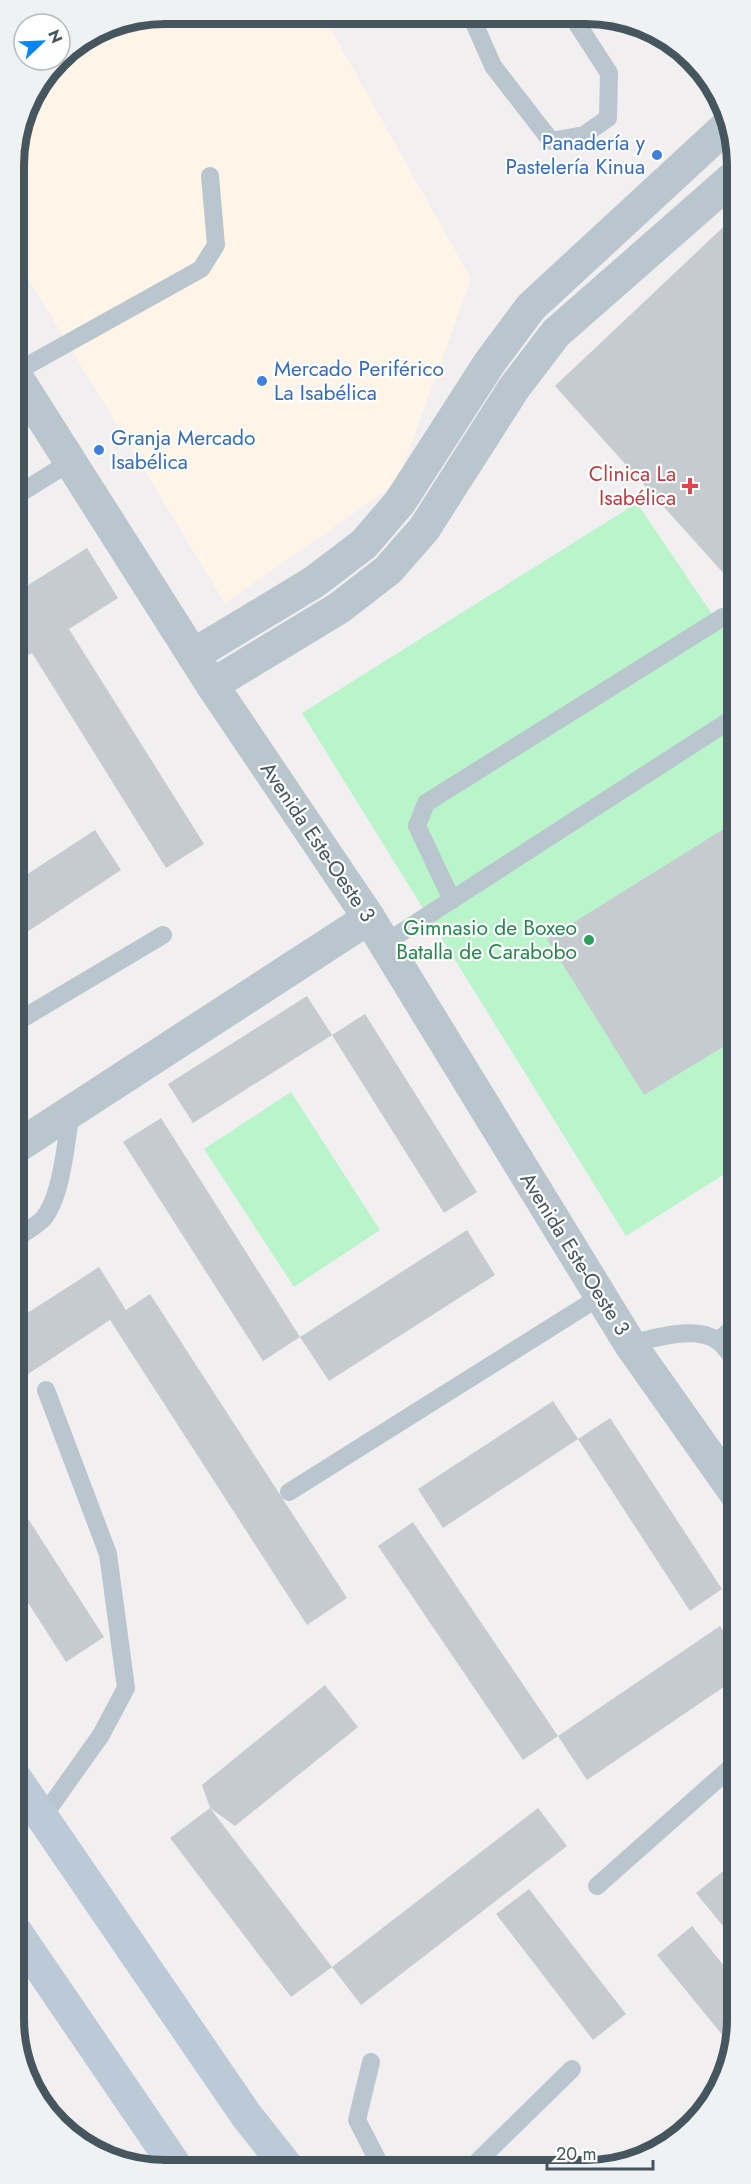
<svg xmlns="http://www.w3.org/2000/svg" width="751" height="2184" viewBox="0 0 751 2184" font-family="Jost,sans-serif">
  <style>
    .commercial { fill: #fef5e8 }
    .green { fill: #baf4cb }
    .building { fill: #c6cbd0 }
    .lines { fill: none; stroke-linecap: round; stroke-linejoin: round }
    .lane { stroke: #b9c6ce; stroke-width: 18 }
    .street { stroke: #b9c6ce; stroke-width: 33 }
    .secondary { stroke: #bbcad6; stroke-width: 33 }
    .shop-dot { fill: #3f7fe0; stroke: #fff; stroke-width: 2 }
    .health-dot { fill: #e0444e; stroke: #fff; stroke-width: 2 }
    .leisure-dot { fill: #2e9e5b; stroke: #fff; stroke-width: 2 }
    .labels { text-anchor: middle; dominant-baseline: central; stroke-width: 4.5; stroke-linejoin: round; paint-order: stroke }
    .shop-label { font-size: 21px; fill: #366cbe; stroke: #fff; text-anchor: start }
    .health-label { font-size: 21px; fill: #be3a42; stroke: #fff; text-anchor: end }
    .street-label { font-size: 21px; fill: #45565f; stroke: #fff }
    .leisure-label { font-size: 21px; fill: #27864d; stroke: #fff; text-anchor: end }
    .rim { fill: none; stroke: #45565f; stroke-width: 8 }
  </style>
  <rect width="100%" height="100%" fill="#f2eff0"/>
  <polygon class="commercial" points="165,14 323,15 471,279 397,483 225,603 14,255 14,154 29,97 58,60 60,60 65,51 107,25"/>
  <g class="green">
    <polygon points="637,503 735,648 736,1167 626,1236 302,713"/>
    <polygon points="291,1092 380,1230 294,1287 204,1149"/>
  </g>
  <g class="building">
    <polygon points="735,216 735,586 555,386"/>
    <polygon points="87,548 118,598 69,629 204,844 166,868 32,653 15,663 14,594"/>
    <polygon points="735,822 736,1039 644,1095 547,939"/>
    <polygon points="95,830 121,870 15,940 15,858 26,875"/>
    <polygon points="307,996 332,1035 193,1123 168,1084"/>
    <polygon points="365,1014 477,1192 444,1213 332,1035"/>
    <polygon points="161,1118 300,1337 263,1361 123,1142"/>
    <polygon points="467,1230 495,1275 329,1381 300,1337"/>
    <polygon points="99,1267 126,1310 150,1294 347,1598 307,1625 110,1320 16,1382 15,1321"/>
    <polygon points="553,1401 578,1439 610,1418 722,1589 690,1611 578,1439 443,1528 418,1489"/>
    <polygon points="16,1500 104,1637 66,1662 16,1584"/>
    <polygon points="413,1522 558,1736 523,1760 378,1546"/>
    <polygon points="720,1626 737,1651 737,1678 587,1780 558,1736"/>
    <polygon points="325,1685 358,1727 235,1826 210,1808 332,1967 291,1997 170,1838 210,1808 202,1785"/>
    <polygon points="538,1808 567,1846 361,2005 332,1967"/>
    <polygon points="737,1860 737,1923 727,1931 696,1893"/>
    <polygon points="529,1889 626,2014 593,2040 496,1914"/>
    <polygon points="692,1926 737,1982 737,2029 733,2048 657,1955"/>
  </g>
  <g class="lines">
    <g class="lane">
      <polyline points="471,16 493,66 551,141 584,135 608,118 609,73 572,16"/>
      <polyline points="14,373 201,269 216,245 210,176"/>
      <polyline points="14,497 70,462"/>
      <polyline points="452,900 417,826 426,803 723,617 735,624"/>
      <polyline points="385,943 735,717"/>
      <polyline points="15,1023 163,935"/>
      <path d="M15,1239C24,1233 34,1227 42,1220C62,1199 66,1140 71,1112"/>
      <polyline points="718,1341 736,1325"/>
      <path d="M630,1344C654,1338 696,1325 718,1341C725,1346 731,1356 736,1362"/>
      <polyline points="289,1492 601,1296"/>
      <polyline points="42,1818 101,1735 126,1688 108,1554 46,1390"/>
      <polyline points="597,1886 737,1762"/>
      <polyline points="371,2062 357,2120 379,2163 383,2168"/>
      <polyline points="471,2168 572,2069"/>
    </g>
    <g class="street">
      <polyline points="14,373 212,685 369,918 630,1344 736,1494"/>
      <polyline points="193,655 314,582 364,544 400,502 490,362 531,307 729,124"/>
      <polyline points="212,685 339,608 388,570 424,529 514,388 556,333 735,176"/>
      <polyline points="15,1148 369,918"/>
    </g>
    <g class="secondary">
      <polyline points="16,1779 246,2115 288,2168"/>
      <polyline points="16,1932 177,2168"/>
    </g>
  </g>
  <g class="shop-dot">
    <circle cx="657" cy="155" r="6"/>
    <circle cx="262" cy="381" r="6"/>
    <circle cx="99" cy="450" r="6"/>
  </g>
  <path class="health-dot" d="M687 477h6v6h6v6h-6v6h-6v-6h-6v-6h6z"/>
  <circle class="leisure-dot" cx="589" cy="940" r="6"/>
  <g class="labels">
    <g class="shop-label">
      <text x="645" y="143" text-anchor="end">Panadería y<tspan x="645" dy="24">Pastelería Kinua</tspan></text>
      <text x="274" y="369">Mercado Periférico<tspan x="274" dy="24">La Isabélica</tspan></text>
      <text x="111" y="438">Granja Mercado<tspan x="111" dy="24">Isabélica</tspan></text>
    </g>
    <g class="health-label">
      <text x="676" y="474">Clinica La<tspan x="676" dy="24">Isabélica</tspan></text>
    </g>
    <g class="street-label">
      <text transform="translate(318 842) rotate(56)">Avenida Este-Oeste 3</text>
      <text transform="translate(575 1254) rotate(58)">Avenida Este-Oeste 3</text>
    </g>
    <g class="leisure-label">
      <text x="577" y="928">Gimnasio de Boxeo<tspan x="577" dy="24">Batalla de Carabobo</tspan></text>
    </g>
  </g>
  <path d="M0 0H751V2184H0ZM165 24H586A141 141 0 0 1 727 165V2019A141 141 0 0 1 586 2160H165A141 141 0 0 1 24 2019V165A141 141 0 0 1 165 24Z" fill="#f0f1f2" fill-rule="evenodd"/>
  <path class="rim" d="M165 24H586A141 141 0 0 1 727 165V2019A141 141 0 0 1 586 2160H165A141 141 0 0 1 24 2019V165A141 141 0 0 1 165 24Z"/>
  <g transform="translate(42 42) rotate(67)"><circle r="28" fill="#ffffff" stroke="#b5bbbf" stroke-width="1.5"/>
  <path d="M0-4.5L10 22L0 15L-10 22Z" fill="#0685f6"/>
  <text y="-9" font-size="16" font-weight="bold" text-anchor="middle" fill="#45565f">N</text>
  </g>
  <path d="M547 2160v9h106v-9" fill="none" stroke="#45565f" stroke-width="3"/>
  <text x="556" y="2160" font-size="18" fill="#45565f" stroke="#ffffff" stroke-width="4.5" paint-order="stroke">20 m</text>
</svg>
